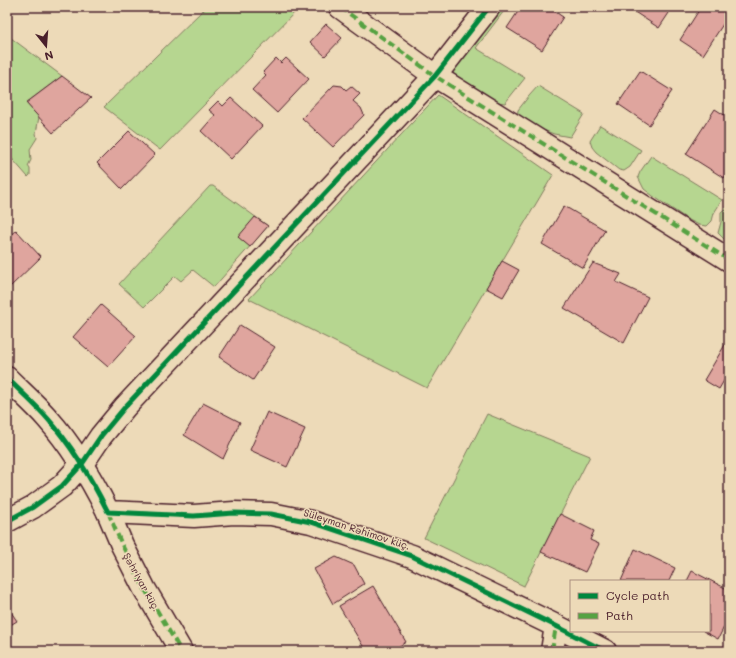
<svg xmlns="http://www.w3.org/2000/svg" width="736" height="658" viewBox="0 0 736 658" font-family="Mali,sans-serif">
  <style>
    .green { fill: #b6d690; stroke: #807a5e }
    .building { fill: #dfa59e; stroke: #4a1f2b }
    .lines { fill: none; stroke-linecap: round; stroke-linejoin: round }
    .street-casing { stroke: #4a1f2b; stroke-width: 25 }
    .street { stroke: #eddab8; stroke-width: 22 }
    .quiet { stroke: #56a243; stroke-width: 4; stroke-dasharray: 8 4; stroke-linecap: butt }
    .cycleway-casing { stroke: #eddab8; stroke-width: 8 }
    .cycleway { stroke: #00873e; stroke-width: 5 }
    .labels { text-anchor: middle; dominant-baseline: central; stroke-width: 3; stroke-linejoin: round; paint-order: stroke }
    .street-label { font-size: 10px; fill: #4a1f2b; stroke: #eddab8 }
  </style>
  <rect width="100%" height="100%" fill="#eddab8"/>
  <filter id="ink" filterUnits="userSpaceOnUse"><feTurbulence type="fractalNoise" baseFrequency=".025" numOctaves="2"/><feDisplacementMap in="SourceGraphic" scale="8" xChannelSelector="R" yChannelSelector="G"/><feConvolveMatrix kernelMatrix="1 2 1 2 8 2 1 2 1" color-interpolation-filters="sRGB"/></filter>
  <g filter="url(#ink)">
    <g class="green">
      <polygon points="206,7 300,7 160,150 104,107"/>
      <polygon points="503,7 507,7 476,48 525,78 505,103 476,99 449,74 497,10"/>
      <polygon points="7,35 62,76 26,103 39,117 36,133 37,138 30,149 31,160 28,166 30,169 30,175 28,177 7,153"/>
      <polygon points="538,86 584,114 570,137 554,134 532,126 517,119 518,110 529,96"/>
      <polygon points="438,95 553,175 427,388 249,299"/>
      <polygon points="600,125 641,150 630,167 624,171 619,170 596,152 592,147 590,141"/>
      <polygon points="651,156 722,200 714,213 712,221 707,226 699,225 687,219 653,196 644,189 638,177 640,172"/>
      <polygon points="210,186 213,186 268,226 214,287 193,270 181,281 175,276 144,307 119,284"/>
      <polygon points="729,205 729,244 718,233 721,222 721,212"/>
      <polygon points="487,414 590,456 524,586 424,538"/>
    </g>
    <g class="building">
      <polygon points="521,7 548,7 563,17 542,50 507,28"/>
      <polygon points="627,7 673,7 659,28"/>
      <polygon points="701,7 729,7 729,15 703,55 680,40"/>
      <polygon points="326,24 342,38 325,56 310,42"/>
      <polygon points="276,58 281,63 286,58 309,79 277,113 252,90 266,75 263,72"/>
      <polygon points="640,71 672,91 649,125 618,104"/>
      <polygon points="62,76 91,98 53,133 26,103"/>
      <polygon points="334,85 342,86 346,90 351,86 360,94 353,101 361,108 364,115 333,147 302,118"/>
      <polygon points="231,98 262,126 231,159 201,131 215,115 209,110 218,101 223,106"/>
      <polygon points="715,109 729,118 729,171 724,178 686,154"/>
      <polygon points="129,131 155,155 122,189 97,163"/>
      <polygon points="564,206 605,230 583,268 542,244"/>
      <polygon points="255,217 268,226 250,247 238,237"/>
      <polygon points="16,230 41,257 10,287 7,284 7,238"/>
      <polygon points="502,261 519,270 503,297 486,288"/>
      <polygon points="593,263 621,274 616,282 648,297 624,343 564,308"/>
      <polygon points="101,305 136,336 108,367 73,337"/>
      <polygon points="240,325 275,347 253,380 219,357"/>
      <polygon points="729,338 729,372 719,389 704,380"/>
      <polygon points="203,403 240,422 223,459 184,435"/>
      <polygon points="267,412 305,429 287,467 250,450"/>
      <polygon points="560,514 594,531 590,540 599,544 585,572 541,552"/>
      <polygon points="635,549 675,568 669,581 621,581"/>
      <polygon points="336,557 354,565 364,584 333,604 314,569"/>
      <polygon points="692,571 729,590 729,617 718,639 703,631 709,631 709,581 687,581"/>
      <polygon points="373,586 406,642 391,651 366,651 339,606"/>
      <polygon points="7,606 17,621 7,627"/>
    </g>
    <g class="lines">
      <defs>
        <g id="street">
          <polyline points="340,7 435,76 729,260"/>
          <path d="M7,378C21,392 36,405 48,419C73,447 91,478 108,512L194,516L234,513L271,514L311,522L412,556L556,626L605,651"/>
          <polyline points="108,512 122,545 144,588 181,651"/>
          <polyline points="7,521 33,507 62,486 82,464 101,436 125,407 435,76 489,7"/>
          <polyline points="552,651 556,626"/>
        </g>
      </defs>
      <use href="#street" class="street-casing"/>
      <use href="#street" class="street"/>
      <g class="quiet">
        <polyline points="340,7 435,76 729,260"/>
        <polyline points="108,512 122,545 144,588 181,651"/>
        <polyline points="552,651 556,626"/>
      </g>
      <defs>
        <g id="cycleway">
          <path d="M7,378C21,392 36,405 48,419C73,447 91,478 108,512L194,516L234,513L271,514L311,522L412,556L556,626L605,651"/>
          <polyline points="7,521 33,507 62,486 82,464 101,436 125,407 435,76 489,7"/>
        </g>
      </defs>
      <use href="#cycleway" class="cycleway-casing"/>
      <use href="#cycleway" class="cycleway"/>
    </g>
  </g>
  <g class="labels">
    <g class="street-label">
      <text transform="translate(357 529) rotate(18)">Süleyman Rəhimov küç.</text>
      <text transform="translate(142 582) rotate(61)">Şəhriyar küç.</text>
    </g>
  </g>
  <rect width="736" height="658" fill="none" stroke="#eddab8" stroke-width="24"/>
  <rect x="12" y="12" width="712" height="634" fill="none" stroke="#4a1f2b" stroke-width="1.5" filter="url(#ink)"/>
  <rect x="570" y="580" width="140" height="52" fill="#eddab8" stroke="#ac8f80"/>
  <rect x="578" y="593" width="20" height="6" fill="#00873e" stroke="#ac8f80"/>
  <text x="606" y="600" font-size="12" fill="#4a1f2b">Cycle path</text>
  <rect x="578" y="613" width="20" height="6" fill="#56a243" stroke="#ac8f80"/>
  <text x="606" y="620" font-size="12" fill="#4a1f2b">Path</text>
  <g transform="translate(46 46) rotate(163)" stroke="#eddab8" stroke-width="3" paint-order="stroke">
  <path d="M0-3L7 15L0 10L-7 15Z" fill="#4a1f2b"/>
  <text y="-6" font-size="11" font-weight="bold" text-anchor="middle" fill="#4a1f2b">N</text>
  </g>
</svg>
